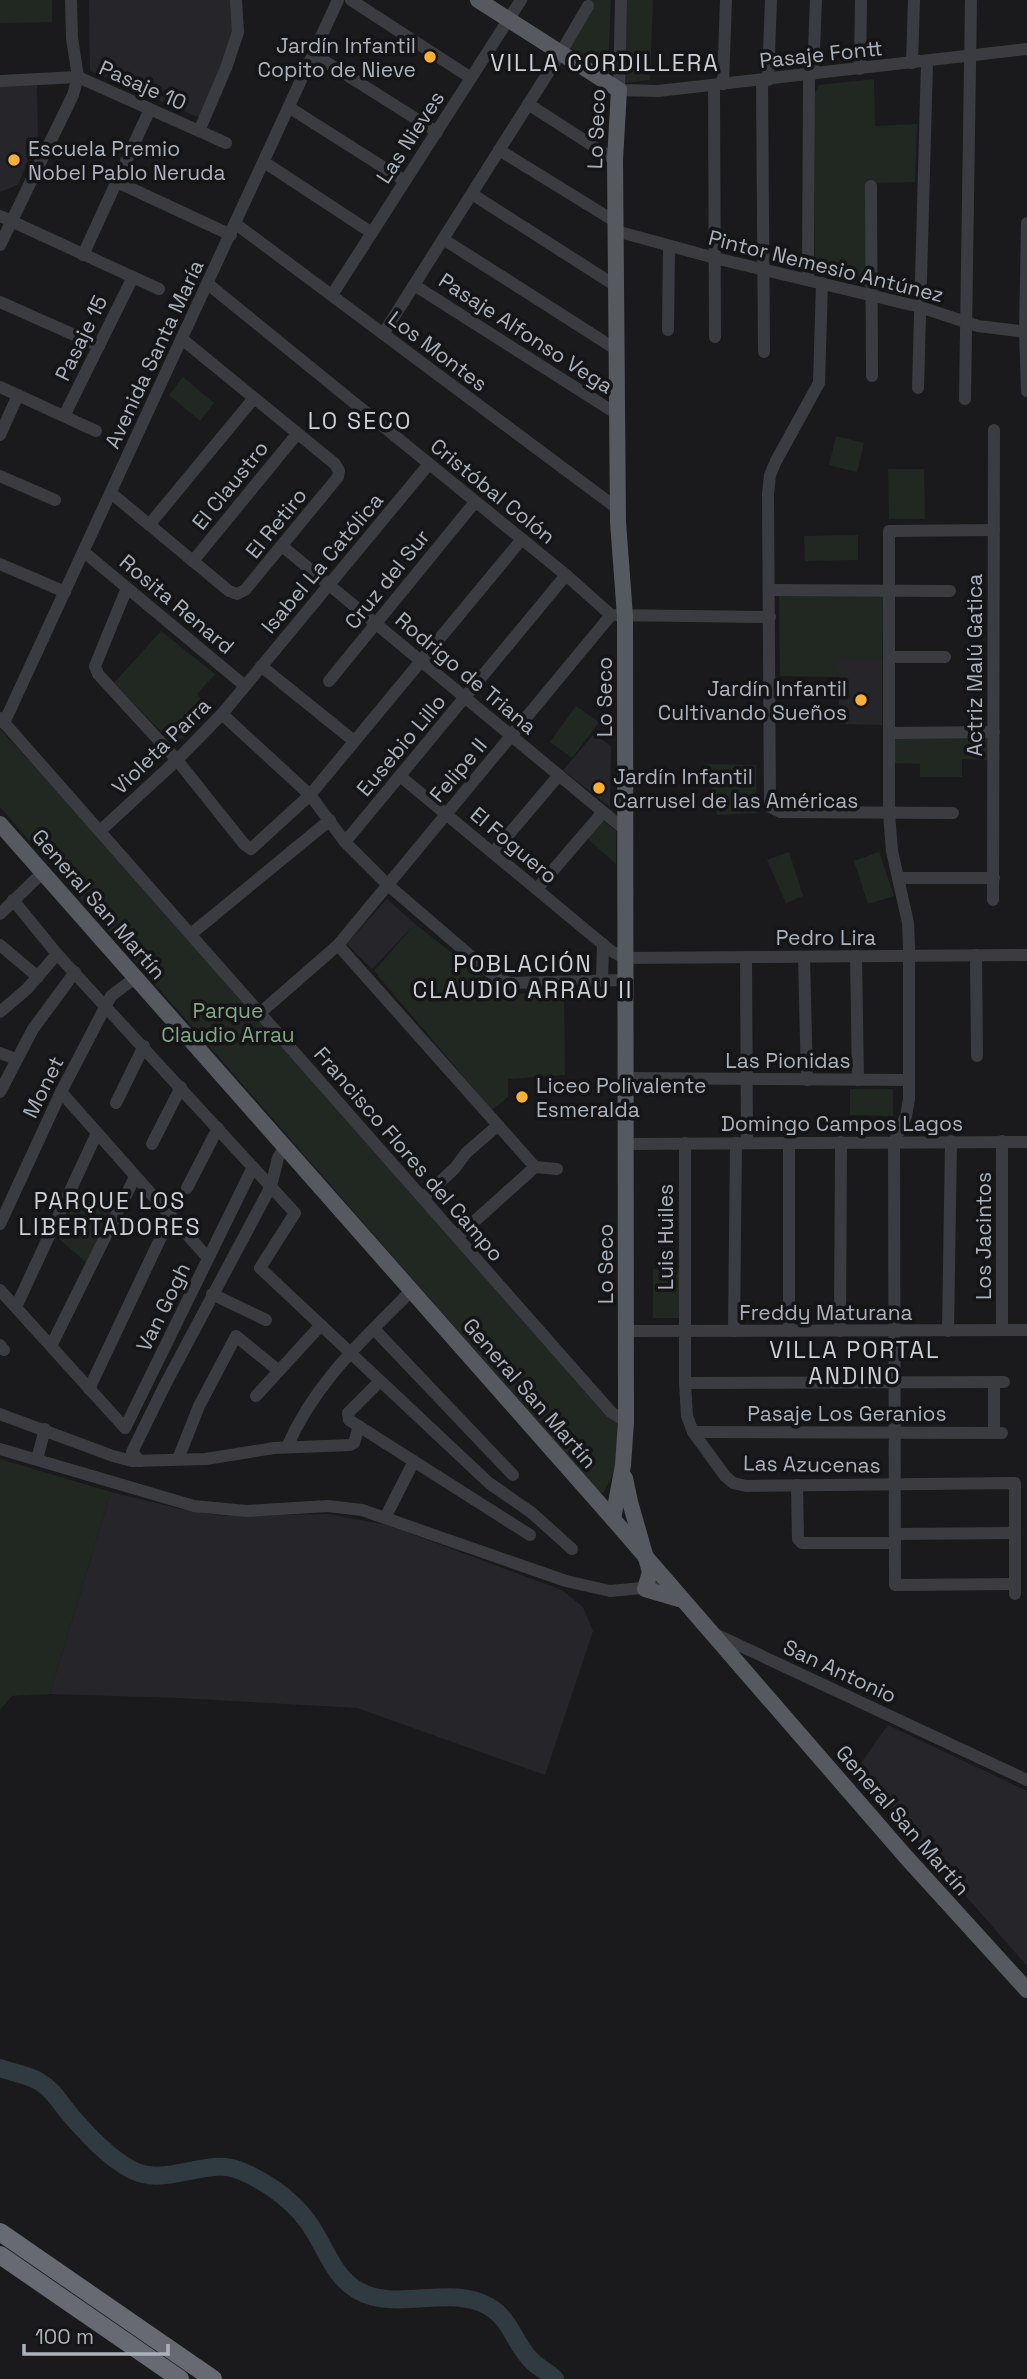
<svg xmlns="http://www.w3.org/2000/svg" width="1027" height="2379" viewBox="0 0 1027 2379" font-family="'Space Grotesk',sans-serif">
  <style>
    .built { fill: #26262a }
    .green { fill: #202821 }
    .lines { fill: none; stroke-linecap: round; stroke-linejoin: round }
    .river { stroke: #2f3a41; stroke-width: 18 }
    .minor { stroke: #3b3c42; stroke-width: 12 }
    .major { stroke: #575961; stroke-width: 16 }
    .highway { stroke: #676a73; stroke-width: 18 }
    .poi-dot { fill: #f8b037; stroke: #151518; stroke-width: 2.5 }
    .labels { text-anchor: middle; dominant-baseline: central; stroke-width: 7; stroke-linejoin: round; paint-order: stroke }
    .poi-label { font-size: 21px; fill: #acb2bc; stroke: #151518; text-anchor: start }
    .street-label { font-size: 21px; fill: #acb2bc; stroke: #151518 }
    .park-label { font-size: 21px; fill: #83a884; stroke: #151518 }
    .neighbourhood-label { font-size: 23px; letter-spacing: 2px; fill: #ced1d8; stroke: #151518 }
  </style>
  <rect width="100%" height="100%" fill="#1a1a1d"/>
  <g class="built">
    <polygon points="89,0 231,0 233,30 221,70 200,118 90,71"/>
    <polygon points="37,82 38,136 18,185 0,192 0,83"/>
    <polygon points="839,660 882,660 882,725 839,724"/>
    <polygon points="594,734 611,746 610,807 563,770"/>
    <polygon points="387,899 415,924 372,969 347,944"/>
    <polygon points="111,1492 189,1511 226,1516 328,1514 387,1525 562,1590 583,1607 593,1631 545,1775 357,1708 179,1698 50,1694"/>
    <polygon points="888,1725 1027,1791 1027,1966 856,1770"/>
  </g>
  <g class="green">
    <polygon points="0,0 52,0 52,22 0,23"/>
    <polygon points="589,0 611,0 608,72 562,42"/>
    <polygon points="627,0 653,0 650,80 624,83"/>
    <polygon points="874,79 875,126 917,124 915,182 866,183 868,282 815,269 815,93 819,85"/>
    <polygon points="183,377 214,403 200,421 169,395"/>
    <polygon points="836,436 864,443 857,472 829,465"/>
    <polygon points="888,469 924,469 925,519 889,519"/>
    <polygon points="858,535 858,560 805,561 804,536"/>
    <polygon points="779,596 883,596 882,660 839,660 839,677 780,676"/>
    <polygon points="161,631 215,674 197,694 211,711 175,746 114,683"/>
    <polygon points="576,706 599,722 572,758 550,742"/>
    <path d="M0,729L249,1001L618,1423C627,1444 614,1475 603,1493L598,1491L0,807Z"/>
    <polygon points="894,736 989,737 989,760 962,759 962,777 920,777 920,764 894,763"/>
    <polygon points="707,764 756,765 757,813 717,815"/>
    <polygon points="601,819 616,831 616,864 588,839"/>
    <polygon points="789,852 803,896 786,903 767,860"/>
    <polygon points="879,852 894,896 868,904 854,861"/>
    <polygon points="415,924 504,993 564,995 565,1075 508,1079 508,1097 492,1110 374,971"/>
    <polygon points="850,1089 893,1089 893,1116 850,1115"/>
    <polygon points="77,1196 114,1215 88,1264 56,1236"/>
    <polygon points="653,1269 680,1270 680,1318 653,1318"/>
    <polygon points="0,1459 111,1492 50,1694 12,1696 0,1710"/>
  </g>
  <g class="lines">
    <path class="river" d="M0,2068C13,2073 29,2075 40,2082C54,2090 62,2106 72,2117C89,2136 109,2158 132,2170C167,2188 206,2156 241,2171C270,2183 298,2204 314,2231C327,2252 335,2277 357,2290C395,2313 450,2284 488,2306C510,2318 514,2342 530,2359C537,2367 547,2371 555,2379"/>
    <g class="minor">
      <polyline points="351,0 471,78"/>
      <polyline points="621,0 619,90 658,91 1027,49"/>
      <polyline points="315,55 437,132"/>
      <polyline points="912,63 914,0"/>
      <polyline points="860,69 861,0"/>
      <polyline points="813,74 816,0"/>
      <polyline points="762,80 764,352"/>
      <polyline points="768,80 771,0"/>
      <polyline points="0,81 78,77 226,143"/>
      <polyline points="723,84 726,0"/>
      <polyline points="714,85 715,337"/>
      <polyline points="528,104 615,160"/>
      <polyline points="290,108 405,181"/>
      <polyline points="199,131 226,68 238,32 236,0"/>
      <polyline points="499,150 616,222"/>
      <polyline points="264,162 372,233"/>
      <polyline points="117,182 231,235"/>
      <polyline points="871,186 872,376"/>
      <polyline points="472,194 616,286"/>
      <polyline points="0,216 159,289"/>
      <polyline points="1027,223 1025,332 1027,391"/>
      <polyline points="236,224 618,509"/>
      <polyline points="616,231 715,258 920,307 978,326 1027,332"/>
      <polyline points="443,239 617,350"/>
      <polyline points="0,245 73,95 78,77 72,38 71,0"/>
      <polyline points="83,255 150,109"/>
      <polyline points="808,280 809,75"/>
      <polyline points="822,283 819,383 776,461 770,475 768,494 770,807 780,812 953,813"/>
      <polyline points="208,284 566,575 611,615 770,617"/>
      <polyline points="414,285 617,414"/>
      <polyline points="332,295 521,0"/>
      <polyline points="0,302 99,346"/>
      <polyline points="668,330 669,246"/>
      <polyline points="383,334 560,54 588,6"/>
      <polyline points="0,387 96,431"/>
      <polyline points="918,388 927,62"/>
      <polyline points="965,399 971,0"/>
      <polyline points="64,416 133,277"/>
      <polyline points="0,435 18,395"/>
      <polyline points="0,476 55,500"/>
      <polyline points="111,493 229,591 237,594 245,590 338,477 339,471 335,464 182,339"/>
      <polyline points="149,525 254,398"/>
      <polyline points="994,530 889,531 889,814 892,851 908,923 909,947 909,1099 906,1116 894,1142 895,1585 1015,1584"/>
      <polyline points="282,546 625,830"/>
      <polyline points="84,552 245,686"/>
      <polyline points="193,561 297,434"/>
      <polyline points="0,564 65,592"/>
      <polyline points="127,588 95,666 98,674 177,760 244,844 251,849 310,795 522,539"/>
      <polyline points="770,590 950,591"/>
      <polyline points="889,657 945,657"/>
      <polyline points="261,666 354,741"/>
      <polyline points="329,681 475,502"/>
      <polyline points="222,714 310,795 345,842 388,885 494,976 510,983 625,980"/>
      <polyline points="0,718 611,1412 626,1422"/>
      <polyline points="4,723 338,0"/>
      <polyline points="890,733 994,732"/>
      <polyline points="400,776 611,951 625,958 1027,955"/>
      <polyline points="100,831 177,760 222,714 429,464"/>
      <polyline points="345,842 566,575"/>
      <polyline points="493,853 559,775"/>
      <polyline points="898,878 994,878"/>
      <polyline points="537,889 603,812"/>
      <polyline points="13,900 57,954 295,1213 260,1268 489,1483 532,1513 572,1549"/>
      <polyline points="993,900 994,430"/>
      <polyline points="0,914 43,872"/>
      <polyline points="191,934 330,820"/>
      <polyline points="0,945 38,977"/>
      <polyline points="338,945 535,1167"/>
      <polyline points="976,955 977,1056"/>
      <polyline points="856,956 858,1080"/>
      <polyline points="746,957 747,1143"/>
      <polyline points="804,957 807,1080"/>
      <polyline points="602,980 603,944"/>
      <polyline points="0,1012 27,989 57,954"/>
      <polyline points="260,1013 338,945 611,615"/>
      <polyline points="0,1053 16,1059"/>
      <polyline points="625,1078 909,1080"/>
      <polyline points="0,1092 33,1029 75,972"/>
      <polyline points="61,1092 208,1258"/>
      <polyline points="116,1103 144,1046"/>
      <polyline points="1002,1141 1002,1330"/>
      <polyline points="685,1143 685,1383 687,1416 693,1432 725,1476 733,1483 746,1486 1015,1483 1015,1594"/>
      <polyline points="152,1144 181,1087"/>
      <polyline points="626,1144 1027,1142"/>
      <polyline points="187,1188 218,1128"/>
      <polyline points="423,1198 455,1168 466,1153 497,1126"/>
      <polyline points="0,1224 61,1092 111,996 136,977"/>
      <polyline points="457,1237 535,1167 557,1169"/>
      <polyline points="0,1290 125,1428 253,1167"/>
      <polyline points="212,1294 266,1320"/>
      <polyline points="16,1307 97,1133"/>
      <polyline points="374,1329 513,1475"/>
      <polyline points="626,1331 1027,1330"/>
      <polyline points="734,1331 736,1143"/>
      <polyline points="789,1331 789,1142"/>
      <polyline points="840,1331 841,1142"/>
      <polyline points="948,1331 951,1141"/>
      <polyline points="0,1345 4,1350"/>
      <polyline points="51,1346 135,1177"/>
      <polyline points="380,1381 348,1413 349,1420 530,1535"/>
      <polyline points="994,1382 994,1433"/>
      <polyline points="685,1383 1004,1382"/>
      <polyline points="89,1389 171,1216"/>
      <polyline points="256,1396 321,1325"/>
      <polyline points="0,1414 113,1456 132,1461 206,1459 274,1448 350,1445 354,1443 359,1426"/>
      <polyline points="693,1432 1002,1433"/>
      <path d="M287,1447C315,1382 363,1340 412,1290"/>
      <polyline points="0,1449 194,1506 246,1511 328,1506 362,1510 566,1581 610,1591 653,1587"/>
      <polyline points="37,1459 45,1429"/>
      <polyline points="178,1459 199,1406 236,1336 279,1371"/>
      <polyline points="140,1461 132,1452 165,1385 271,1186 278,1158 285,1146"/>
      <polyline points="797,1485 798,1539 802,1543 895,1543"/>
      <polyline points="385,1518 414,1461"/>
      <polyline points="895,1534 1015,1533"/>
      <polyline points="717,1635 1027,1780"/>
    </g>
    <g class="major">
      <polyline points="478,0 619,90 615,160 618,522 625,616 626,1422 623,1465 613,1519"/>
      <polyline points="0,824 613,1519 906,1857 1027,1990"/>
      <polyline points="625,1478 630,1502 650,1572 645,1589 679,1599"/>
    </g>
    <g class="highway">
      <polyline points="0,2232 213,2379"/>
      <polyline points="0,2255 180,2379"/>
    </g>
  </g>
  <g class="poi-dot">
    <circle cx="430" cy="57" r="7"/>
    <circle cx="14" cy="160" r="7"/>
    <circle cx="861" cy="700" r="7"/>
    <circle cx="599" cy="788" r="7"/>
    <circle cx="522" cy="1097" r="7"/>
  </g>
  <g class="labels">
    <g class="poi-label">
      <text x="416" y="45" text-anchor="end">Jardín Infantil<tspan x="416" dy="24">Copito de Nieve</tspan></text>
      <text x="28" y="148">Escuela Premio<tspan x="28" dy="24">Nobel Pablo Neruda</tspan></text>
      <text x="847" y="688" text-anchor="end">Jardín Infantil<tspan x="847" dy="24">Cultivando Sueños</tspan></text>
      <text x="613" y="776">Jardín Infantil<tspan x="613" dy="24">Carrusel de las Américas</tspan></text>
      <text x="536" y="1085">Liceo Polivalente<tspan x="536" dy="24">Esmeralda</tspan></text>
    </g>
    <g class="street-label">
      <text transform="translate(821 54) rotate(-6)">Pasaje Fontt</text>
      <text transform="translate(143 85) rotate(24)">Pasaje 10</text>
      <text transform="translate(596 129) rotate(-88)">Lo Seco</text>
      <text transform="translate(410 137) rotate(-57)">Las Nieves</text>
      <text transform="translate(826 266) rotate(14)">Pintor Nemesio Antúnez</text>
      <text transform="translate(526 333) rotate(33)">Pasaje Alfonso Vega</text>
      <text transform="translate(81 338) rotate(-64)">Pasaje 15</text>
      <text transform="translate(438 351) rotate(37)">Los Montes</text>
      <text transform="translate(154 354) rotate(-65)">Avenida Santa María</text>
      <text transform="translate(230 485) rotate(-51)">El Claustro</text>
      <text transform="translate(493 491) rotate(39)">Cristóbal Colón</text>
      <text transform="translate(276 523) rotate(-51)">El Retiro</text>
      <text transform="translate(322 563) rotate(-50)">Isabel La Católica</text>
      <text transform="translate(387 579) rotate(-51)">Cruz del Sur</text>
      <text transform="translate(177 604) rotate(40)">Rosita Renard</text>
      <text transform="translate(974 665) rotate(-90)">Actriz Malú Gatica</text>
      <text transform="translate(466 673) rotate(40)">Rodrigo de Triana</text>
      <text transform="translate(604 697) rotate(-90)">Lo Seco</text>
      <text transform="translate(401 745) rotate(-50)">Eusebio Lillo</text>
      <text transform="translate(161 746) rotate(-44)">Violeta Parra</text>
      <text transform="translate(458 770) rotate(-50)">Felipe II</text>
      <text transform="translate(514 845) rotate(40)">El Foguero</text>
      <text transform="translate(99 904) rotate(49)">General San Martín</text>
      <text x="826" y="937">Pedro Lira</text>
      <text x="788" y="1060">Las Pionidas</text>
      <text transform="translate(43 1087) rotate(-64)">Monet</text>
      <text x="842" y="1123">Domingo Campos Lagos</text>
      <text transform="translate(409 1154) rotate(49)">Francisco Flores del Campo</text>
      <text transform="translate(983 1236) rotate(-90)">Los Jacintos</text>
      <text transform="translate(665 1237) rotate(-90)">Luis Huiles</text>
      <text transform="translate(605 1264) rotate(-90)">Lo Seco</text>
      <text transform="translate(163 1307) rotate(-64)">Van Gogh</text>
      <text x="826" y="1312">Freddy Maturana</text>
      <text transform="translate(530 1393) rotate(49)">General San Martín</text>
      <text x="847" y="1413">Pasaje Los Geranios</text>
      <text transform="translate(812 1464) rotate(1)">Las Azucenas</text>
      <text transform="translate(840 1671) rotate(25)">San Antonio</text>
      <text transform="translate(903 1820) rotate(49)">General San Martín</text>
    </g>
    <g class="park-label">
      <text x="228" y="1010">Parque<tspan x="228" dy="24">Claudio Arrau</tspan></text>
    </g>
    <g class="neighbourhood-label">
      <text x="605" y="63">VILLA CORDILLERA</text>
      <text x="360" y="421">LO SECO</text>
      <text x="523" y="964">POBLACIÓN<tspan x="523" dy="26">CLAUDIO ARRAU II</tspan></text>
      <text x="110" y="1201">PARQUE LOS<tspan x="110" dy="26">LIBERTADORES</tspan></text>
      <text x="855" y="1350">VILLA PORTAL<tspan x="855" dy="26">ANDINO</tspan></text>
    </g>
  </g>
  <path d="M24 2344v10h144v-10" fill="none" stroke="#acb2bc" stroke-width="3.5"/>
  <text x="35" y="2344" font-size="21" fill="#acb2bc" stroke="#151518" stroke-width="5" paint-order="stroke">100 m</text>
</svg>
